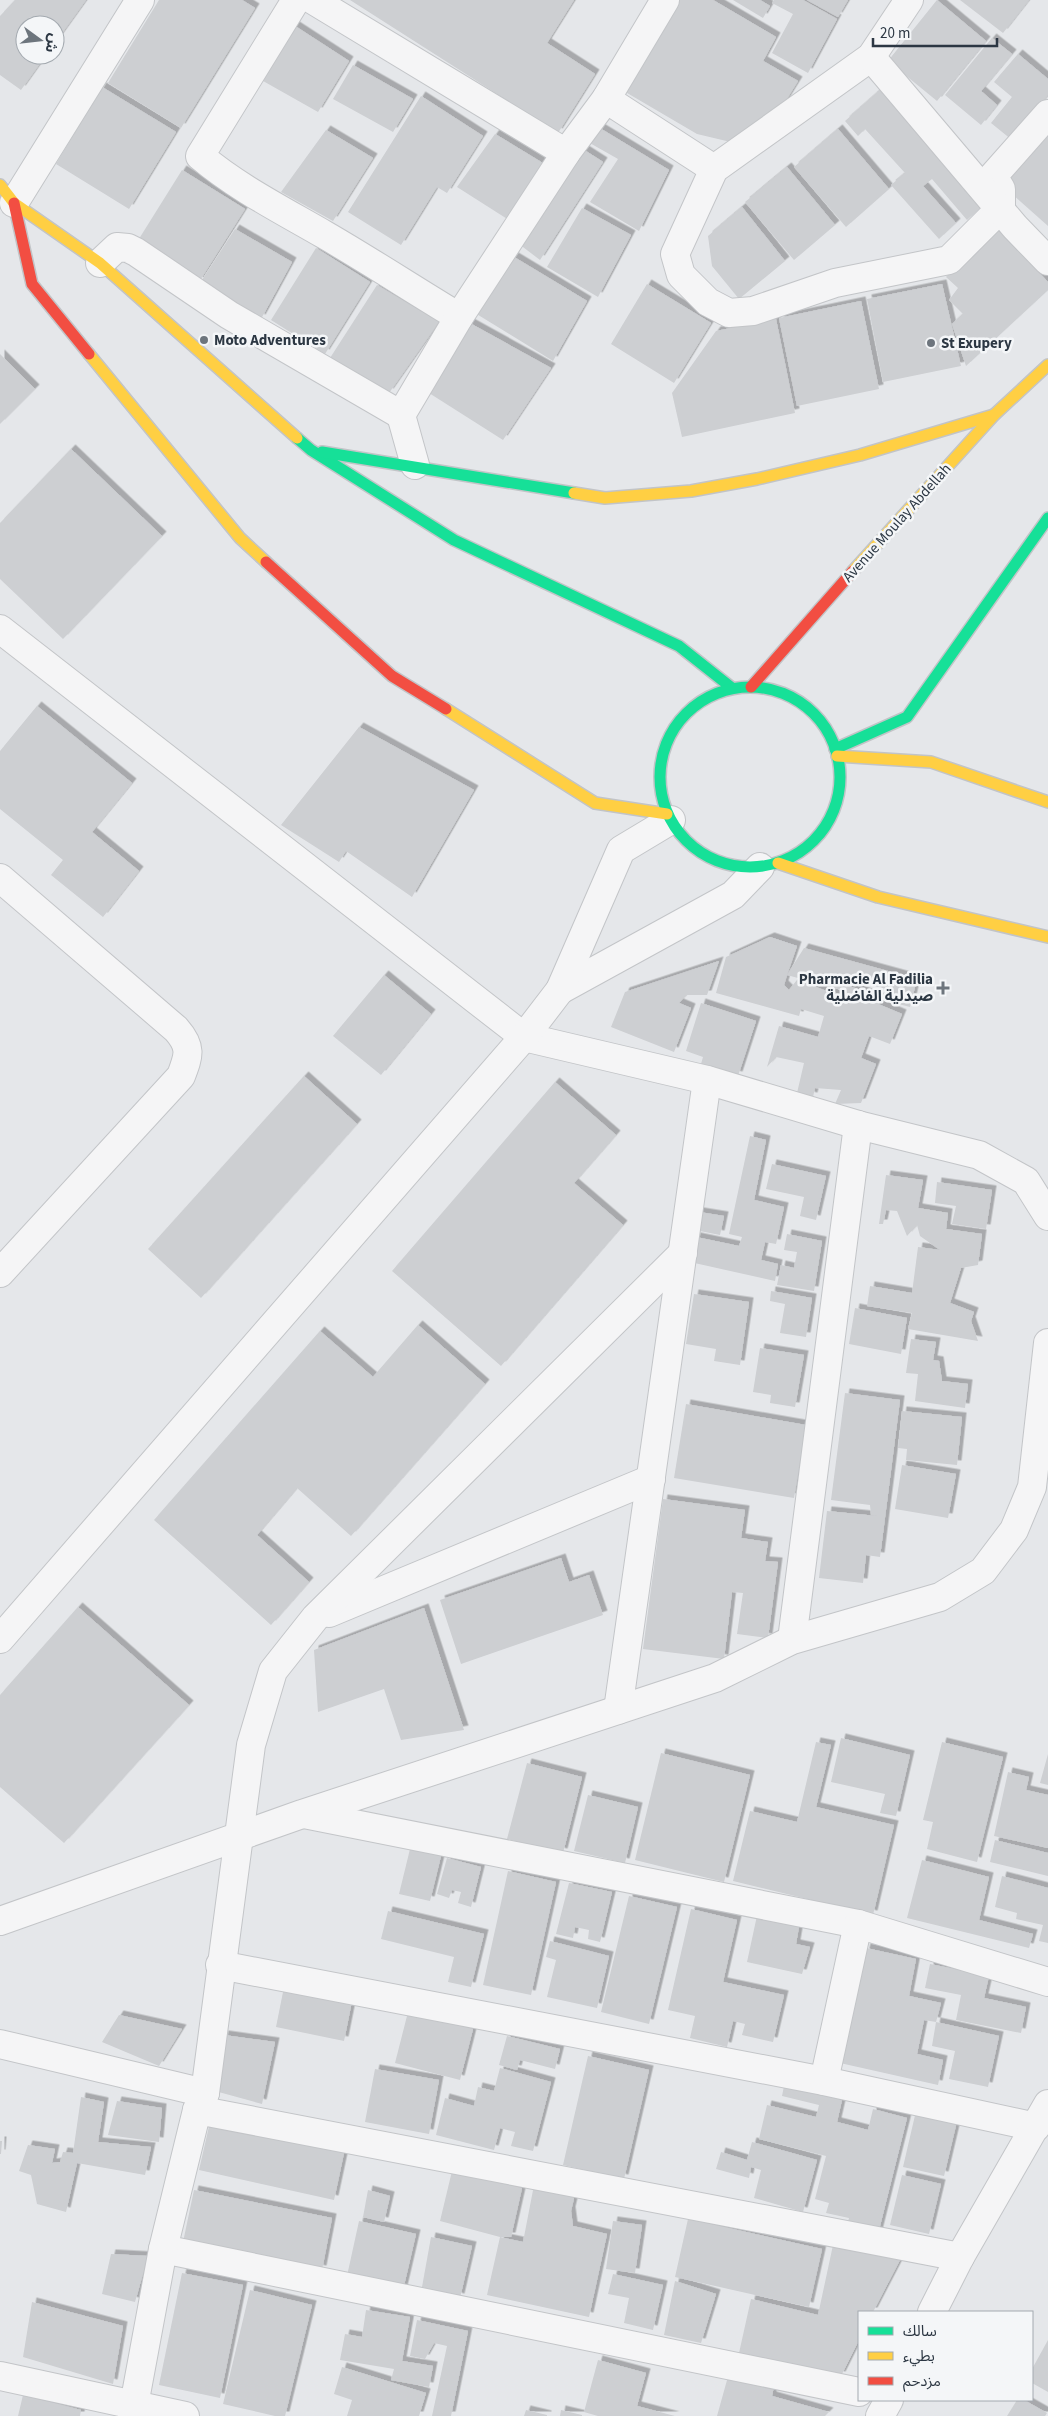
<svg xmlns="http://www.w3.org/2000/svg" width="1048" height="2416" viewBox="0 0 1048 2416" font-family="'Source Sans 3','Noto Sans Arabic',sans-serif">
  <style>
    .building { fill: #cdcfd2; fill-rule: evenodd; filter: url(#shadow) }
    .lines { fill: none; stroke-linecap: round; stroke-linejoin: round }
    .street-casing { stroke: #c3c5c8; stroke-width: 30 }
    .fast-casing { stroke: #c2c4c7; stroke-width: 14 }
    .slow-casing { stroke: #c2c4c7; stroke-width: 14 }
    .jam-casing { stroke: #c2c4c7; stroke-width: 14 }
    .street { stroke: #f5f5f6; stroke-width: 28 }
    .fast { stroke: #16e098; stroke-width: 11 }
    .slow { stroke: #ffcf43; stroke-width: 11 }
    .jam { stroke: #f24e42; stroke-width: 11 }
    .poi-dot { fill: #6d757d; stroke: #f4f6f8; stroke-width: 2 }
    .labels { text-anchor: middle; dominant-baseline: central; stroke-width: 5; stroke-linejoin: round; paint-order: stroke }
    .poi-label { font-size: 15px; font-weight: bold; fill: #2c3743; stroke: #f4f6f8; text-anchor: start }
    .street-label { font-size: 15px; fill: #2c3743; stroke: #f4f6f8 }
  </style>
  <defs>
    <filter id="shadow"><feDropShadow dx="4.5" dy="-4.5" stdDeviation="0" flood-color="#0004"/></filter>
  </defs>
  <rect width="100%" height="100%" fill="#e5e7ea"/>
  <g class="building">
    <polygon points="15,0 86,0 55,43 55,25 25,25 25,55 46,55 21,90 0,75 0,16"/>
    <polygon points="159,0 242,0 255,8 181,128 108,83"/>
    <polygon points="350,0 574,0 547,43 595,74 558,133"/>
    <polygon points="674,0 713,0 776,37 763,61 798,81 785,102 739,144 697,134 622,90"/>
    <polygon points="733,0 760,0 770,6 763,18"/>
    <polygon points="774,0 803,0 837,19 808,73 772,53 793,14 772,3"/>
    <polygon points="807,0 848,0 838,17"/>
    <polygon points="937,0 986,41 937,101 888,61"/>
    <polygon points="960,0 1029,0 1003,33"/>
    <polygon points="292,24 349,61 318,112 256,77"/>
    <polygon points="992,38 1012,54 981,91 997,105 981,125 945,95"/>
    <polygon points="1018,54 1048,79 1048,95 1012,140 991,123 1012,97 994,82"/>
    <polygon points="353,65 413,99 393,132 333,99"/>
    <polygon points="887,84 990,199 967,220 932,179 923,186 956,223 939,239 891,185 905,173 865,129 858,136 845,121"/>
    <polygon points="102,87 176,132 129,209 56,164"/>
    <polygon points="421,96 483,136 447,193 437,187 401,245 348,212"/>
    <polygon points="598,127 669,170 639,231 590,202 618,159 588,142"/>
    <polygon points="838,129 889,189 846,227 794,167"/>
    <polygon points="326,130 373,158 333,221 281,192"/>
    <polygon points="495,134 546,165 512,222 457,187"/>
    <polygon points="1048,136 1048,226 1003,186"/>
    <polygon points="578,146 603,162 540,260 519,244"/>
    <polygon points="787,167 835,225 794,260 745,202"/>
    <polygon points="182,170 245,209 199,282 137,242"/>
    <polygon points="742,207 785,261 739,299 712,266 708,236"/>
    <polygon points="582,208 631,235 598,297 547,267"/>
    <polygon points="994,226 1048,282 1048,290 966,366 952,324 963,314 949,300 958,288 946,277"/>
    <polygon points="235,229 292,262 261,319 202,280"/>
    <polygon points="316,248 370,282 325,354 271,320"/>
    <polygon points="514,257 587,301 553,361 475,313"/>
    <polygon points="647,284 711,323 674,383 611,344"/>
    <polygon points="942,284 961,366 883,382 867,299"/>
    <polygon points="377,285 439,322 389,393 330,358"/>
    <polygon points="861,301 879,389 797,406 779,318"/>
    <polygon points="776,319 795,413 682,437 672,393 716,331"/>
    <polygon points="466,321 551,368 503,440 429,393"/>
    <polygon points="0,354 35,389 0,424"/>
    <polygon points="71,449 162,536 63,639 0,579 0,523"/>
    <polygon points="37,706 132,783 92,832 139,871 103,917 51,875 63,860 0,809 0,751"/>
    <polygon points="359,727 474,790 412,897 346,851 339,862 281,825"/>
    <path d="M770,937L797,946L787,975L804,948L917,979L910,1007L887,1001L890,990L848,979L845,991L847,985L880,998L878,1004L902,1014L890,1044L869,1036L861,1058L876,1064L861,1103L835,1104L841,1090L815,1088L813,1097L797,1093L804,1063L776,1057L767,1067L779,1026L818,1037L824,1016L801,1009L799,1016L716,993L726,957ZM787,975L845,991L840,996L797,980L789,990L784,985Z"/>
    <polygon points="719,961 707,995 686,995 679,1003 691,1008 674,1052 611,1027 625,992"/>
    <polygon points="384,975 431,1014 381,1075 333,1036"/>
    <polygon points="701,1003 756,1021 738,1076 701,1064 703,1057 686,1051"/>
    <polygon points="304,1076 357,1124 201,1298 148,1249"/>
    <polygon points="555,1082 616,1135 574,1183 623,1225 501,1366 392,1271"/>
    <polygon points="750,1136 766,1140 754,1200 784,1207 776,1244 765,1242 761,1260 778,1264 775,1281 690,1262 696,1237 739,1246 742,1237 729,1234"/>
    <polygon points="772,1164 826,1176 816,1220 800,1216 804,1197 766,1189"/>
    <polygon points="886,1175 923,1180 918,1208 948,1213 946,1229 982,1234 978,1265 961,1268 950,1303 974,1312 971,1321 978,1341 908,1329 912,1313 867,1306 870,1286 912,1293 918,1247 940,1250 920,1236 917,1225 907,1236 897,1211 886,1210 883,1224 879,1224"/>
    <polygon points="937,1182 992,1190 986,1229 952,1224 956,1206 935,1203"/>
    <polygon points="693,1211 724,1216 720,1235 690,1229"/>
    <polygon points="787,1234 822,1241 814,1291 777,1285 781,1265 794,1268 797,1252 784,1250"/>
    <polygon points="771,1291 812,1298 806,1337 780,1333 785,1304 770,1301"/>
    <polygon points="694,1294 749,1302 740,1365 714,1361 716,1349 686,1344"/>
    <polygon points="855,1308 907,1318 901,1354 849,1344"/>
    <polygon points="418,1325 485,1384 351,1536 297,1488 257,1535 309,1582 271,1625 154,1520 320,1331 373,1377"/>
    <polygon points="911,1339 936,1342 933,1360 939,1361 942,1381 968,1384 965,1408 915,1401 918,1374 906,1373"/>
    <polygon points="760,1348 804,1355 795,1407 770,1403 771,1395 753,1392"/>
    <polygon points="845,1393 900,1400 880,1557 866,1555 863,1583 819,1578 827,1511 877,1516 871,1515 870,1505 831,1500"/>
    <polygon points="686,1404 806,1425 794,1498 674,1478"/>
    <polygon points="902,1411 962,1417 957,1465 906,1460 907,1449 898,1448"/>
    <polygon points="902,1465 956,1474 948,1518 895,1509"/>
    <polygon points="663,1499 745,1510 741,1538 768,1542 765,1561 778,1562 768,1638 737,1634 743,1593 732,1592 724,1659 643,1649"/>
    <polygon points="561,1558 569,1582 589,1575 603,1615 461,1664 440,1600"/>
    <polygon points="78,1607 189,1705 64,1843 0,1787 0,1695"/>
    <polygon points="424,1608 464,1730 401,1740 384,1689 318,1712 314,1650"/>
    <polygon points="841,1738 910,1755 896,1816 880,1813 885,1794 831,1782"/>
    <polygon points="816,1742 831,1745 816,1807 894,1825 873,1915 733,1881 750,1811 797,1822"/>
    <polygon points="942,1742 1003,1757 977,1862 927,1849 933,1822 923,1820"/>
    <polygon points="661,1753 750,1775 724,1882 635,1860"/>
    <polygon points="1048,1754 1048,1785 1040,1783"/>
    <polygon points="527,1763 582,1777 563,1853 507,1839"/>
    <polygon points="1008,1772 1029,1777 1026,1790 1048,1795 1048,1848 994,1836"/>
    <polygon points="588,1795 638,1807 625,1863 574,1851"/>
    <polygon points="995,1840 1048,1853 1048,1876 990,1862"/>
    <polygon points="410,1849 441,1856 430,1901 399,1894"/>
    <polygon points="447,1858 481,1867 471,1907 458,1903 461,1892 452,1890 449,1898 437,1894"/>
    <polygon points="922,1860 989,1877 979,1920 1033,1934 1029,1948 907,1918"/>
    <polygon points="508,1871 556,1882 531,1995 483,1985"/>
    <polygon points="1002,1876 1048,1888 1048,1943 1039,1941 1043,1925 1016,1919 1017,1913 995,1907"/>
    <polygon points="569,1883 612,1892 600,1942 588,1939 589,1930 575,1927 573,1938 556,1934"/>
    <polygon points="629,1896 677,1907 649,2024 601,2012"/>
    <polygon points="691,1909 737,1920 723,1982 784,1995 773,2042 742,2035 745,2024 733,2021 727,2047 690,2038 695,2016 668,2010"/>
    <polygon points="388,1911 484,1934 471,1987 448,1982 454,1957 381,1939"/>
    <polygon points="758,1911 800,1921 796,1944 810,1947 802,1974 747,1962"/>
    <polygon points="550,1941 609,1956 597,2008 547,1997 556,1960 546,1957"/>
    <polygon points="866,1948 916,1959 909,1996 941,2003 936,2022 924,2020 917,2054 943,2060 938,2085 840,2063"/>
    <polygon points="930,1964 989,1976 984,1998 1026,2007 1021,2033 956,2020 961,1995 925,1988"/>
    <polygon points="284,1987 352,2001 344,2041 276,2027"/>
    <polygon points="408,2012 473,2029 460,2080 395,2063"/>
    <polygon points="119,2015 182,2029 159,2066 102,2042"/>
    <polygon points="936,2022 999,2036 988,2087 949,2079 955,2051 932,2046"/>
    <polygon points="224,2035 275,2042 262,2104 215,2091"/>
    <polygon points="507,2036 560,2049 555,2069 520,2060 517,2070 499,2065"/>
    <polygon points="588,2056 649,2070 624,2179 563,2165"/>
    <polygon points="500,2068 551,2082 533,2151 511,2146 515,2132 500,2128 494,2150 436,2135 445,2098 474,2106 478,2087 494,2091"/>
    <polygon points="375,2069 439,2080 429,2134 365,2122"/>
    <polygon points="784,2086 842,2100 837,2122 868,2130 873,2109 907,2118 878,2234 847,2226 849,2218 826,2213 829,2203 815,2199 826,2156 759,2139 767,2105 816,2117 819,2105 782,2096"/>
    <polygon points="81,2097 104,2102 98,2142 151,2147 145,2175 77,2163 66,2212 37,2204 31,2175 19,2171 28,2145 55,2149 52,2163 60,2162 63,2152 73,2153"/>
    <polygon points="117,2101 162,2108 159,2142 108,2135"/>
    <polygon points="916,2111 957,2121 944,2176 903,2167"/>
    <polygon points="210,2122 344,2153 334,2200 199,2170"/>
    <polygon points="0,2141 2,2141 1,2154 0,2154"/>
    <polygon points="752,2142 817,2160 803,2212 754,2198 761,2170 751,2167 749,2178 716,2169 721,2152 747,2160"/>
    <polygon points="452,2171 522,2188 511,2237 500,2237 440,2221"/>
    <polygon points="902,2175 941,2184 929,2234 890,2225"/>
    <polygon points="534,2185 575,2194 571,2211 573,2226 607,2234 589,2317 487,2295 500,2237 523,2242"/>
    <polygon points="194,2190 332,2218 322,2270 183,2242"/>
    <polygon points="368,2190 390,2196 384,2222 363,2217"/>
    <polygon points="688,2219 822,2249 809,2307 675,2277"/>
    <polygon points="359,2221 416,2234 403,2290 347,2276"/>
    <polygon points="613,2221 642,2225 635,2273 606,2269"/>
    <polygon points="431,2237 472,2246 460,2298 422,2287"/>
    <polygon points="833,2245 900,2260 873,2312 859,2312 859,2340 841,2376 739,2353 751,2299 818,2315"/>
    <polygon points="111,2254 148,2256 135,2302 102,2294"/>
    <polygon points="182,2273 243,2285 220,2398 159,2385"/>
    <polygon points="613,2274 663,2285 653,2330 624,2323 629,2298 608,2294"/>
    <polygon points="675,2281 716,2294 701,2343 664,2335"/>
    <polygon points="250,2290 312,2305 285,2416 275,2416 223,2404"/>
    <polygon points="32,2302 123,2326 113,2384 23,2357"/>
    <polygon points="366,2310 410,2317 402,2361 433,2366 429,2387 391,2380 394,2369 340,2360 345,2334 362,2337"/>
    <polygon points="417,2320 468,2331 451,2416 432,2416 447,2346 434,2343 425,2359 410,2356"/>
    <polygon points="1048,2340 1048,2392 1032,2383 1032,2369"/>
    <polygon points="598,2360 646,2373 637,2406 675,2416 598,2416 584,2412"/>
    <polygon points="342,2367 426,2393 419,2416 347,2416 352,2400 334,2394"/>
    <polygon points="729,2373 774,2386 772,2396 829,2412 825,2416 717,2416"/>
    <polygon points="23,2395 81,2410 80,2416 18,2416"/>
    <polygon points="1017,2400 1024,2400 1047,2413 1045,2416 1007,2416"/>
    <polygon points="526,2410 547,2415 547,2416 524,2416"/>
    <polygon points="561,2410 582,2415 582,2416 560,2416"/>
  </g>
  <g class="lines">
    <defs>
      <g id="street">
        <path d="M296,0L200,156C238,188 282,210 325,235C370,261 414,290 459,317"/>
        <polyline points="313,0 566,153"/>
        <polyline points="909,0 871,57 714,169 675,254 681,275 708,302 729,313 753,311 835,283 949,260 1001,208 1001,189 993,176 1048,114"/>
        <polyline points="871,57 1015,227 1048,261"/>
        <polyline points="606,99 714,169"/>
        <polyline points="14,203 140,0"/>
        <polyline points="100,263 117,247 128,248 136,252 229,315 401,415"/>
        <polyline points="415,465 401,415 459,317 566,153 606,99 665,0"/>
        <polyline points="0,629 524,1037 707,1080 858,1125 979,1155 1026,1181 1048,1216"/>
        <path d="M0,878L176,1029C192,1047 189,1055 181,1076L0,1273"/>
        <polyline points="560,990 733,895 760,867"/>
        <polyline points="329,1613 651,1479"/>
        <polyline points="0,1639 524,1037 560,990 621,850 671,820"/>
        <polyline points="792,1640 858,1125"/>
        <polyline points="618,1710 707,1080"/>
        <polyline points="304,1814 858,1924 1048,1982"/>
        <polyline points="0,1921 302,1814 715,1678 792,1640 940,1597 983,1571 1014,1530 1032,1487 1048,1343"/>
        <polyline points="220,1965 824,2081 1036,2127"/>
        <polyline points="0,2044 205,2093"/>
        <polyline points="824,2081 858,1924"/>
        <polyline points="197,2110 960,2257"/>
        <polyline points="163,2249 859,2392"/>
        <polyline points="932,2312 960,2257 1048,2104"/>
        <polyline points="0,2376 185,2416"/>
        <polyline points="132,2416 163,2249 197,2110 205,2093 251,1745 273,1671 315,1618 683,1253"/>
        <polyline points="880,2416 889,2400"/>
      </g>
      <g id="fast">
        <polyline points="297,438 311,450 454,540 679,646 732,688"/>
        <polyline points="322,452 574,493"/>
        <circle cx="750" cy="777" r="90"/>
        <polyline points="835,749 907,717 1048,518"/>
      </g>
      <g id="slow">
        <polyline points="0,185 14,203 100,263 297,438"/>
        <polyline points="89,354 240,538 266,562"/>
        <polyline points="574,493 605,498 691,491 757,479 860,455 994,415"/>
        <polyline points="853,571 994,415 1048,365"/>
        <polyline points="446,709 595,803 667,814"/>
        <polyline points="837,756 931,762 1048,802"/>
        <polyline points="778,863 878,897 1048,937"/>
      </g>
      <g id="jam">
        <polyline points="14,203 32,284 89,354"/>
        <polyline points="266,562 392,676 446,709"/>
        <polyline points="751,687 853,571"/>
      </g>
    </defs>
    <use href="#street" class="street-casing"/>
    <use href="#fast" class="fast-casing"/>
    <use href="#slow" class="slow-casing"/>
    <use href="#jam" class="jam-casing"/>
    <use href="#street" class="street"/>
    <use href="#fast" class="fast"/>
    <use href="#slow" class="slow"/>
    <use href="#jam" class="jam"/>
  </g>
  <g class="poi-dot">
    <circle cx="204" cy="340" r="5"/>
    <circle cx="931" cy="343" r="5"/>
    <path d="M940.5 980.5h5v5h5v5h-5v5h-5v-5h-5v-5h5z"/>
  </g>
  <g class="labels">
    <g class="poi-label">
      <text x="214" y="340">Moto Adventures</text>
      <text x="941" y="343">St Exupery</text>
      <text x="933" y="979" text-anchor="end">Pharmacie Al Fadilia<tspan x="933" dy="17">صيدلية الفاضلية</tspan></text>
    </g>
    <g class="street-label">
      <text transform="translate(897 523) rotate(-48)">Avenue Moulay Abdellah</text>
    </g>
  </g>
  <rect x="858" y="2311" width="175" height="90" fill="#f4f6f8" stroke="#a4aab0"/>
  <rect x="868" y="2327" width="25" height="8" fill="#16e098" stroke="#a4aab0"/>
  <text x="903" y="2336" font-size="15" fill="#2c3743">سالك</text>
  <rect x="868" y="2352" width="25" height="8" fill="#ffcf43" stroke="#a4aab0"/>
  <text x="903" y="2361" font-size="15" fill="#2c3743">بطيء</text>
  <rect x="868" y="2377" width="25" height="8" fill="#f24e42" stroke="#a4aab0"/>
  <text x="903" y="2386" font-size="15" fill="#2c3743">مزدحم</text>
  <g transform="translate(40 40) rotate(105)"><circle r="24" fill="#f4f6f8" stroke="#a4aab0"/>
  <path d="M0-4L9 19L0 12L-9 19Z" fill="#6d757d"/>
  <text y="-8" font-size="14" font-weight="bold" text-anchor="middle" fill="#2c3743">ش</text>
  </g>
  <path d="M873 38v8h124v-8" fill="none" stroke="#2c3743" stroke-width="2.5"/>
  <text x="880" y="38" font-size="15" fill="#2c3743" stroke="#f4f6f8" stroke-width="4" paint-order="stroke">20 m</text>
</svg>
